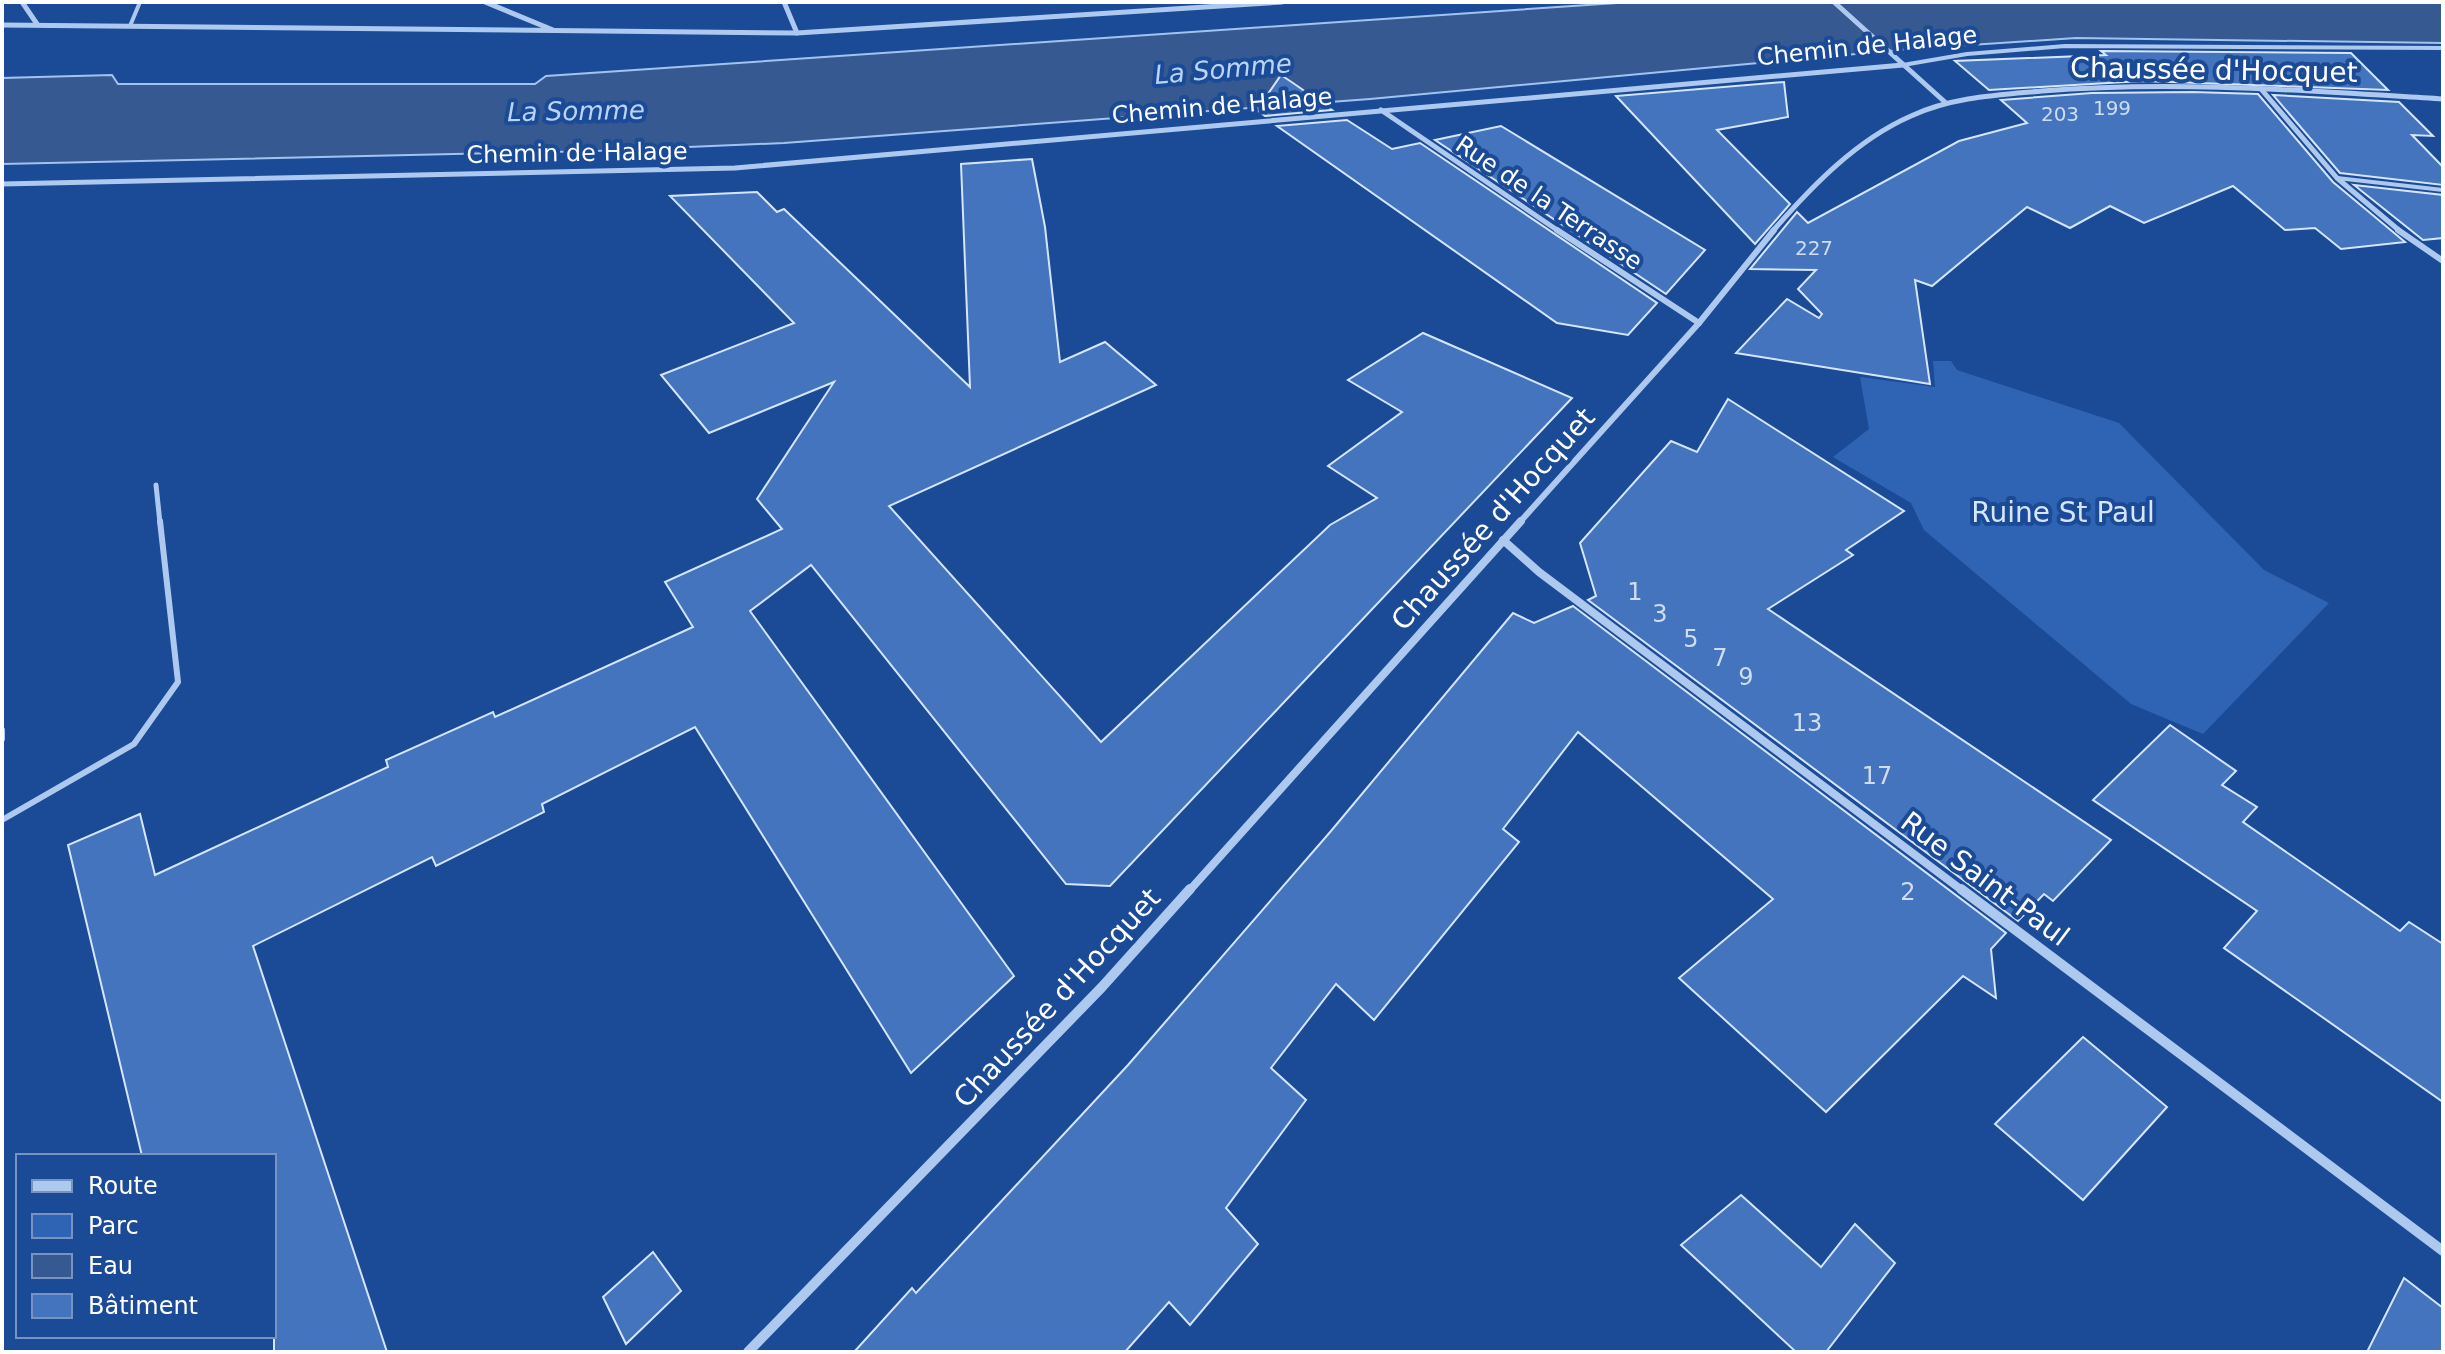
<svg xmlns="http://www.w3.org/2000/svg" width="2445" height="1354" viewBox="0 0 2445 1354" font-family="'DejaVu Sans',sans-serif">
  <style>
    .green { fill: #2f64b4 }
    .water { fill: #375991; stroke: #a1c3f2; stroke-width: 2 }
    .building { fill: #4474be; stroke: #d5e5fb; stroke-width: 2 }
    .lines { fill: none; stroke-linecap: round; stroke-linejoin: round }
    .service-far2 { stroke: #aec9f0; stroke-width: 4 }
    .service-far1 { stroke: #aec9f0; stroke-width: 5 }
    .service { stroke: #aec9f0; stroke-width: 6 }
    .minor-far3 { stroke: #aec9f0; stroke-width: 5 }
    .minor-far2 { stroke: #aec9f0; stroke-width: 6 }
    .minor-far1 { stroke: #aec9f0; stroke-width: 8 }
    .minor { stroke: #aec9f0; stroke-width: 10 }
    .labels { text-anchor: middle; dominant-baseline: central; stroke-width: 8; stroke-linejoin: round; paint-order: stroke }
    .far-number-label { font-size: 20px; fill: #d0dcef }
    .far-street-label { font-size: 24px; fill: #fff; stroke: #1b4b97 }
    .number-label { font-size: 24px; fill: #d0dcef }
    .far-water-label { font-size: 26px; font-style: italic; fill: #bbd3f7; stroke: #1b4b97 }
    .street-label { font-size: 28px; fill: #fff; stroke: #1b4b97 }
    .park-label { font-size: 28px; fill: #d5e5fb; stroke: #1b4b97 }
  </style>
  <rect width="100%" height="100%" fill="#1b4b97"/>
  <polygon class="green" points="1933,361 1951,361 1957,370 2119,423 2264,570 2329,603 2203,734 2131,704 1924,530 1911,503 1833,457 1869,429 1860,377 1935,387"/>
  <polygon class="water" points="1632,2 2443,2 2443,43 2076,38 1910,49 1370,99 784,143 595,151 2,164 2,78 112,75 118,84 535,84 546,76"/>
  <g class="building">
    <polygon points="2101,51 2351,53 2388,90 2142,81 1989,90 1955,61 2106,55"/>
    <polygon points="1281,75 1293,83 1332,110 1265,116 1257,110"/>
    <polygon points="1784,82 1788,117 1717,130 1790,204 1755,244 1616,96"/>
    <polygon points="2193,92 2258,94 2333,182 2405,242 2341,249 2315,228 2285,230 2233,186 2144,223 2110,206 2070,228 2027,207 1932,286 1915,280 1930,384 1736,353 1787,299 1819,318 1822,314 1798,289 1816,270 1750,269 1797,212 1808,223 1959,141 2027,123 2001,100 2092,93"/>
    <polygon points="2273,95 2399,102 2433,136 2412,135 2443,167 2443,185 2340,173"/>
    <polygon points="1347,120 1392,149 1420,143 1657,303 1628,335 1557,323 1277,126"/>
    <polygon points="1501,126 1705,250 1666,294 1435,140"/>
    <polygon points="1032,159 1045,227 1060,362 1105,342 1156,385 889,506 1101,742 1330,525 1377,498 1328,466 1402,412 1348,380 1423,333 1572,398 1110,886 1066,884 811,565 750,611 1014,976 911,1073 695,727 542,804 544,812 436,866 432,857 253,946 387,1352 274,1352 274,1156 142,1156 68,845 140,814 155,875 388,767 386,760 493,712 495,717 693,627 665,582 782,529 757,499 834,382 709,433 661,375 794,323 670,196 757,192 777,212 784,209 970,387 961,164"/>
    <polygon points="2354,185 2443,195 2443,238 2423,240"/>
    <polygon points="1728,399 1904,511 1846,550 1853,555 1768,609 2111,840 2053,901 2044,894 2018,921 1588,600 1596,596 1580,543 1671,441 1697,452"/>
    <polygon points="1573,606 2006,933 1991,949 1996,998 1963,976 1826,1112 1679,978 1773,899 1578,732 1503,829 1519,842 1374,1020 1336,984 1271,1068 1306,1100 1226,1208 1258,1244 1190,1325 1169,1302 1125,1352 854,1352 912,1288 916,1293 1128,1065 1331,831 1513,613 1534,623"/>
    <polygon points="2170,725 2236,771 2222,785 2257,807 2243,822 2400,931 2409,922 2443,944 2443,1102 2224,948 2257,911 2093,800"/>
    <polygon points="2083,1037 2167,1107 2083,1200 1995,1124"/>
    <polygon points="1741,1195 1821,1267 1855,1224 1895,1263 1826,1352 1796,1352 1681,1245"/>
    <polygon points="653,1252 681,1291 626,1344 603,1297"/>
    <polygon points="2404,1278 2443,1308 2443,1352 2367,1352"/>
  </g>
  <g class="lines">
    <g class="service-far2">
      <polyline points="130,26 140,2"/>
      <polyline points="1903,65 1967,54 2065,46 2443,48"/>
      <polyline points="2337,178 2443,190"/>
    </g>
    <polyline class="service-far1" points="156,485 160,523"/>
    <g class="service">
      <polyline points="2,730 2,739"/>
      <polyline points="2,820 134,744 178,682 160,521"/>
    </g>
    <g class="minor-far3">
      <polyline points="22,2 37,24"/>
      <polyline points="485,2 553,30"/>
      <polyline points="784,2 797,33"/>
      <polyline points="1834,2 1946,103"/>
      <polyline points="2,25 797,33 1282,2"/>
      <polyline points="2261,89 2337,178 2401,232"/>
      <polyline points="1381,110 1560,232"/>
      <polyline points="2,184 735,168 1903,65"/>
      <path d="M1772,232C1811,187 1856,140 1911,116C1952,97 1998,95 2042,91C2176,80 2310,91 2443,99"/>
    </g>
    <g class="minor-far2">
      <polyline points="1557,230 1699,323"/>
      <polyline points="2398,230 2443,261"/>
      <polyline points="1519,523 1699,323 1774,230"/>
    </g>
    <g class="minor-far1">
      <polyline points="1503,540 1539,572 1963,891"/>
      <polyline points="1189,891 1521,521"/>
    </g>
    <g class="minor">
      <polyline points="1961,889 2443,1251"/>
      <polyline points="748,1352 1102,987 1190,889"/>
    </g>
  </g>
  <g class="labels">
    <g class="far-number-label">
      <text x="2112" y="108">199</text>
      <text x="2060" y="114">203</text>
      <text x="1814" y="248">227</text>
    </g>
    <g class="far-street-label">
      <text transform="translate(1867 46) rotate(-6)">Chemin de Halage</text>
      <text transform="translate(1222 106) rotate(-5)">Chemin de Halage</text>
      <text transform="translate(577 153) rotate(-1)">Chemin de Halage</text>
      <text transform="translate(1549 203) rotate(34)">Rue de la Terrasse</text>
    </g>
    <g class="number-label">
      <text x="1635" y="592">1</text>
      <text x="1660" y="614">3</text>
      <text x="1691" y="639">5</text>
      <text x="1720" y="658">7</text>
      <text x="1746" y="677">9</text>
      <text x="1807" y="723">13</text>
      <text x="1877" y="776">17</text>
      <text x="1908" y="892">2</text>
    </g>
    <g class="far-water-label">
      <text transform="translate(1223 69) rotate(-5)">La Somme</text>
      <text transform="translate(576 111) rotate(-1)">La Somme</text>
    </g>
    <g class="street-label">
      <text transform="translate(2214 70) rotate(1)">Chaussée d'Hocquet</text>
      <text transform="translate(1493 519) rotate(-48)">Chaussée d'Hocquet</text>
      <text transform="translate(1985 879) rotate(37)">Rue Saint-Paul</text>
      <text transform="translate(1057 998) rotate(-47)">Chaussée d'Hocquet</text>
    </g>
    <g class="park-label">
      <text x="2063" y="512">Ruine St Paul</text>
    </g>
  </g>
  <rect width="2445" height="1354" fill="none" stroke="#ffffff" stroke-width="8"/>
  <rect x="16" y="1154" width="260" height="184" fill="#1b4b97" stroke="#7693c1" stroke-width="2"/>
  <rect x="32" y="1180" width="40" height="12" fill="#aec9f0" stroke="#7693c1" stroke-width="2"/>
  <text x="88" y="1194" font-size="24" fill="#ffffff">Route</text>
  <rect x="32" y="1214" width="40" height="24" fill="#2f64b4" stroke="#7693c1" stroke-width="2"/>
  <text x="88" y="1234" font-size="24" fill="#ffffff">Parc</text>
  <rect x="32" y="1254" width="40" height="24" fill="#375991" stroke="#7693c1" stroke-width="2"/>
  <text x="88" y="1274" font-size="24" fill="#ffffff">Eau</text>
  <rect x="32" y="1294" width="40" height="24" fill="#4474be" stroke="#7693c1" stroke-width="2"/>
  <text x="88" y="1314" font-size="24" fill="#ffffff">Bâtiment</text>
</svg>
